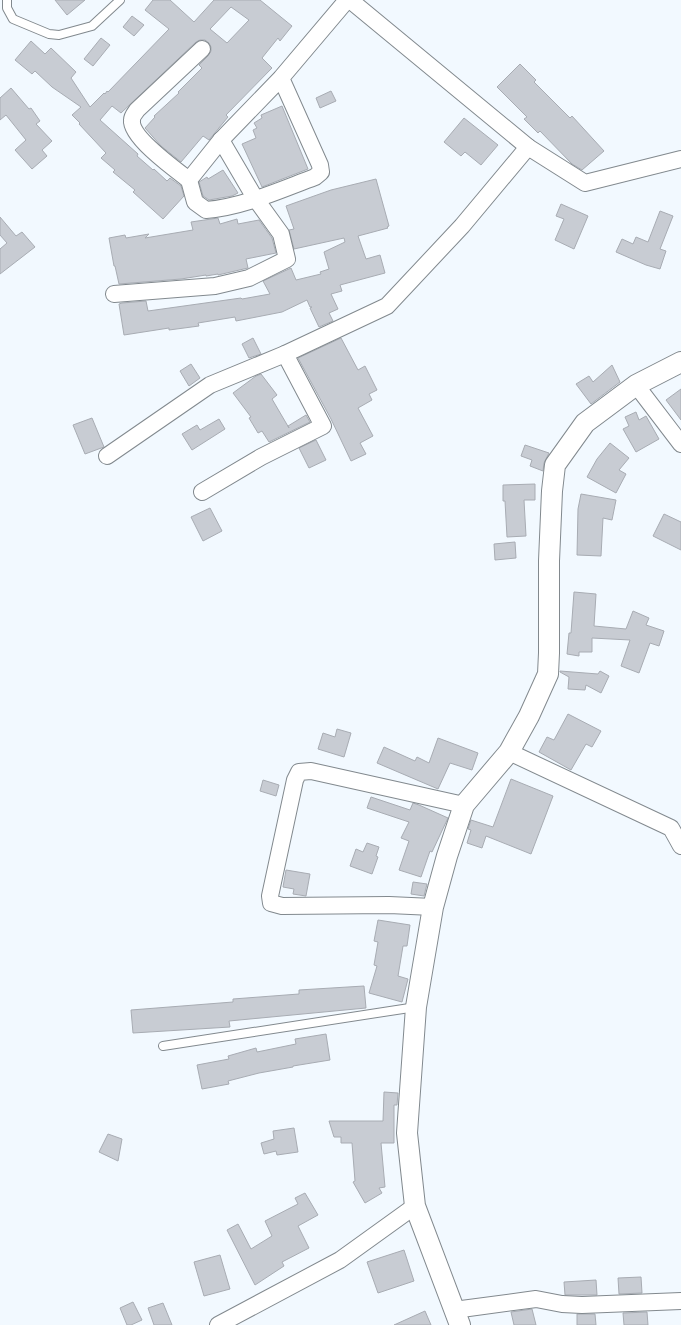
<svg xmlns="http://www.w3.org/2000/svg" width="681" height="1325" viewBox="0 0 681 1325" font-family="Lato,sans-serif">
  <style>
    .building { fill: #c8ccd3; stroke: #a8acb3; fill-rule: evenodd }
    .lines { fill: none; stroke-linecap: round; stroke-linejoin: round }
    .service-casing { stroke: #82898e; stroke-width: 10 }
    .minor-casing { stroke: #82898e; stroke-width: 18 }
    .tertiary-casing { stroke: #82898e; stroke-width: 22 }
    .service { stroke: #fff; stroke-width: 8 }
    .minor { stroke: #fff; stroke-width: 16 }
    .tertiary { stroke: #fff; stroke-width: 20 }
  </style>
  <rect width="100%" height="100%" fill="#f2f9ff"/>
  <g class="building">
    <polygon points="55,0 85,0 67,15"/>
    <path d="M153,0H170L194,22L214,0H260L292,26L280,41L278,38L262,58L272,68L226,115L228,117L209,140L203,136L181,162L161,146L145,128L155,117L154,116L179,93L178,92L202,68L199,65L208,56L211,51V47L209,43L205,40H200L196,42L121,113L112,106L100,120L138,154L137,156L153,170L154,169L167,181L170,178L181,186L184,196L163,219L133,192L135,190L113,172L115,170L101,158L106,153L79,124L80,123L72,115L81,107L52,87L35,71L32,74L15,60L31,41L45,54L51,48L76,72L71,78L90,107L104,93L105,94L107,91L108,92L169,29L145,10ZM231,7L249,20L227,43L210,29Z"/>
    <polygon points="132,16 144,25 134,36 123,27"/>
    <polygon points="101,38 110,45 93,66 84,59"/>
    <polygon points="520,64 536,80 534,82 570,118 572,116 604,151 582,170 572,164 540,131 538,133 524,119 527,117 497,87"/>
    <polygon points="11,88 29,109 31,108 40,121 36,124 52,141 42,150 47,156 32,169 15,150 26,140 6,115 0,120 0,98"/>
    <polygon points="331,91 336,101 320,108 316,98"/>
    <polygon points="282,106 308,169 262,187 242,144 256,138 253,130 257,128 254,123 262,118 261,115"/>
    <polygon points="464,118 498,145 481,165 465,152 461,156 444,142"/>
    <polygon points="223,170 238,193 232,196 209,200 203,196 199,182 207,177 208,179"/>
    <polygon points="376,179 389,226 387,227 388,228 358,236 366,259 380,255 385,273 340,285 342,291 331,294 338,309 329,313 333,321 319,327 310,308 312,307 310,307 307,300 282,312 236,321 235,317 198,323 199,326 169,330 169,328 124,335 119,304 122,303 146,301 148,311 241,298 242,299 270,294 263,281 291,268 296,280 321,274 320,272 329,269 324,252 345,242 344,238 294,249 289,230 294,229 286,206 331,190"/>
    <polygon points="561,204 588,216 574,249 555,240 564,219 556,216"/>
    <polygon points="660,211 673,216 660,249 666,251 660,269 646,265 616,252 622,239 633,244 636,237 648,242"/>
    <polygon points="0,217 16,236 22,232 35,247 0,274 0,249 7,243 0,235"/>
    <polygon points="218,218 220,224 237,219 238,224 259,220 272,238 276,253 246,259 248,268 218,275 218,274 206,276 206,275 181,279 119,284 115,266 114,266 109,238 125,235 126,238 149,234 145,238 193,230 191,222"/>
    <polygon points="253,338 261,354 249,358 242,344"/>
    <polygon points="341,338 358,370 365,366 377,390 369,394 372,400 358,408 373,436 360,443 366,454 351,461 331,419 298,358"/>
    <polygon points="191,364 200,378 189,386 180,371"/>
    <polygon points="612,365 620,382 591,404 576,384 589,376 593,382"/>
    <polygon points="261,374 277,395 272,399 289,428 288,426 306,415 310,422 269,442 262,431 258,433 249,418 251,417 233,393 256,376"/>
    <polygon points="681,389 681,420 666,400"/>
    <polygon points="636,412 639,420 646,416 659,439 636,452 623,429 629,426 625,417"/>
    <polygon points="92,418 104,447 85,454 73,425"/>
    <polygon points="219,419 225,429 192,450 182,434 197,425 200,430"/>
    <polygon points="316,440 326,460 309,468 299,448"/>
    <polygon points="610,443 629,458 619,470 626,474 616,493 587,477 597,459"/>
    <polygon points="525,445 549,453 544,463 543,471 530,466 532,460 521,456"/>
    <polygon points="535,484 535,500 524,500 526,536 507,537 505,501 503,501 503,485"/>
    <polygon points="581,494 616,500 612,520 603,518 601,556 577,555 578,509"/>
    <polygon points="210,508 222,531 203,541 191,517"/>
    <polygon points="664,514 681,522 681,550 653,536"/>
    <polygon points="515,542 516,558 495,560 494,544"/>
    <polygon points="574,592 596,594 594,626 626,629 633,611 649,618 646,625 664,631 659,646 650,643 639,673 621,666 630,640 592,638 592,652 579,652 579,656 567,654 569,633 571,633"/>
    <polygon points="560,671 598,674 600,671 609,676 601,693 586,685 585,690 568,689 569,677 560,672"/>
    <polygon points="568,714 601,731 592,747 586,744 571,770 539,752 547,737 554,740"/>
    <polygon points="337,729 351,733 344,757 318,749 323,733 335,737"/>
    <polygon points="438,738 478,753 472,770 450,763 438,789 377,763 384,747 415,761 417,757 429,763"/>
    <polygon points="511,779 553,796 531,854 486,836 482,848 467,843 471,830 468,829 471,820 493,827"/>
    <polygon points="263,780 279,785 276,796 260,791"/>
    <polygon points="371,797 410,810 413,803 419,805 448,818 432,852 430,851 421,877 399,870 409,841 401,838 409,822 367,808"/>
    <polygon points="367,843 379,847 376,856 378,857 372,874 350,866 356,849 363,852"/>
    <polygon points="286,870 310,874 306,896 293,894 294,889 283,887"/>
    <polygon points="413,882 427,884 424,896 411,894"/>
    <polygon points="378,920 410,925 407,946 403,946 398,976 408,979 402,1002 369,993 377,966 374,965 378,942 374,941"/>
    <polygon points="364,986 366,1008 229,1021 230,1027 133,1033 131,1010 233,1002 233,999 299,994 299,990"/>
    <polygon points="326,1034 330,1060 293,1066 293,1067 259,1073 228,1081 229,1084 202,1089 197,1065 229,1059 228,1056 256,1048 257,1052 296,1044 295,1039"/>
    <polygon points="384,1092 398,1093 397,1105 394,1105 394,1143 381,1143 385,1187 379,1188 382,1193 365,1203 353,1182 355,1181 352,1143 341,1143 341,1137 334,1137 329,1121 383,1121"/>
    <polygon points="294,1128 298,1152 277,1155 276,1151 264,1154 261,1143 274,1139 273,1131"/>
    <polygon points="108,1134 122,1139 118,1161 99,1152"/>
    <polygon points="305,1193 318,1215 298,1226 309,1248 282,1262 284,1266 255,1285 227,1230 238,1224 251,1249 272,1236 265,1221 298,1204 295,1198"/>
    <polygon points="404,1250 414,1281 378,1293 367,1262"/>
    <polygon points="220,1255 230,1289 204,1296 194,1262"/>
    <polygon points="641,1277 642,1293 619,1294 618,1278"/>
    <polygon points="596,1280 597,1295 565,1295 564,1282"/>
    <polygon points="133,1302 142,1320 131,1325 127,1325 120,1308"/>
    <polygon points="163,1303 172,1325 154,1325 148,1308"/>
    <polygon points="532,1309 536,1325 514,1325 511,1312"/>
    <polygon points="425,1311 431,1325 394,1325"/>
    <polygon points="647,1312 648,1325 624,1325 623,1313"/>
    <polygon points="577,1314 595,1314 596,1325 577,1325"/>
  </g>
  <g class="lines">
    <defs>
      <g id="service">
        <polyline points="7,0 7,8 13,19 49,34 59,35 92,26 120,0"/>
        <polyline points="163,1046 416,1007"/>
      </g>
      <g id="minor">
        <polyline points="350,0 528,147 585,183 681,159"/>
        <path d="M281,78L320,165L321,172L315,177C280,190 243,207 206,210L195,202L189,180L221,140L281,78L347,0"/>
        <path d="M189,180C176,170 130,137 132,120C132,116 135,113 137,110L202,49"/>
        <polyline points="114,294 215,286 249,278 287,259 281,234 255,198 221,140"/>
        <polyline points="636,385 681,444"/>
        <polyline points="107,456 210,385 285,354 387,306 462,226 528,147"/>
        <polyline points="202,492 261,457 323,426 285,354"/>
        <polyline points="509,752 671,828 681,846"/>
        <polyline points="433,907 389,905 282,906 271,903 270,896 295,780 299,772 311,771 464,805"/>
        <polyline points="454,1310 536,1299 562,1304 582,1305 681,1301"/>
        <polyline points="218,1325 340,1260 415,1206"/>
      </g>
      <polyline id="tertiary" points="460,1325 415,1206 407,1133 416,1007 433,907 447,856 464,805 509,752 529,716 548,674 549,653 549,561 552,491 555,465 585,423 636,385 681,362"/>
    </defs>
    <use href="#service" class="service-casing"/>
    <use href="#minor" class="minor-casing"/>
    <use href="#tertiary" class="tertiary-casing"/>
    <use href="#service" class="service"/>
    <use href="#minor" class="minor"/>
    <use href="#tertiary" class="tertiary"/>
  </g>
</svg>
